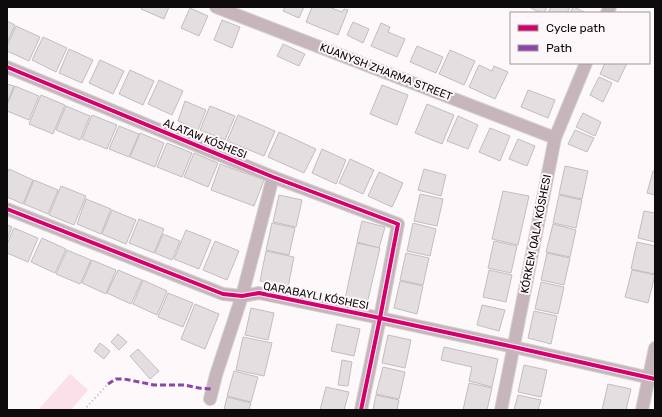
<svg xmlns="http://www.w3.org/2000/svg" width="662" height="417" viewBox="0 0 662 417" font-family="Rubik,sans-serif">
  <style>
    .green { fill: #fae0e9 }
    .building { fill: #e3dfe1; stroke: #c2bec0 }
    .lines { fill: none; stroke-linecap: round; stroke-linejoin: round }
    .minor-casing { stroke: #d6d3d4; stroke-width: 14 }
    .path { stroke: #bcb1b4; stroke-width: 2; stroke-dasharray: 1 3; stroke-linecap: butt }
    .minor { stroke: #c6b5bb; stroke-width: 12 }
    .quiet { stroke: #8e44ad; stroke-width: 3; stroke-dasharray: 6 3; stroke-linecap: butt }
    .cycleway-casing { stroke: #fef7f9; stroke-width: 6 }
    .cycleway { stroke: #d6006c; stroke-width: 4 }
    .labels { text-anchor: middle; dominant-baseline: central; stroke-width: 4; stroke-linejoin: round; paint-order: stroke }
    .street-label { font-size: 11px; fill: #0e0b0c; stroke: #fef7f9 }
  </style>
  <rect width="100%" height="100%" fill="#fdf8fa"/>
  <polygon class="green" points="70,374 88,390 71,410 38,410"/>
  <g class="building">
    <polygon points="142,7 169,7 164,19 141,9"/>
    <polygon points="285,7 304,7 299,18 283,11"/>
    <polygon points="312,7 329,7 342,12 344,9 348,10 338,35 306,22"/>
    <polygon points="529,7 547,7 544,13 541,13"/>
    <polygon points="551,7 570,7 567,13 548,13"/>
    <polygon points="573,7 574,7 586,13 570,13"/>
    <polygon points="190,8 208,16 199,36 181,28"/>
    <polygon points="222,20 240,27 232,48 214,40"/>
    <polygon points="7,21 15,25 7,43"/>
    <polygon points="353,22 369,29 363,43 347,35"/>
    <polygon points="381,23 390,27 388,32 405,39 397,57 371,46"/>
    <polygon points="16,26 40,37 29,61 7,51 7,46"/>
    <polygon points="43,37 67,48 56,72 32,60"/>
    <polygon points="283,44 305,54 299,66 277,56"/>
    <polygon points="417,46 443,57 436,73 410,62"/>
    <polygon points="69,49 93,60 82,83 59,73"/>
    <polygon points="450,50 475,61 464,85 439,74"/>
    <polygon points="100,60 124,71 113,94 89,83"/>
    <polygon points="605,63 627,63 618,82 600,74"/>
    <polygon points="479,65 492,71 494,66 508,72 495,99 469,87"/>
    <polygon points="130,70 154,81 143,105 119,94"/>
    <polygon points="599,77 612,83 603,102 590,95"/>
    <polygon points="159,80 183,91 172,115 148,104"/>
    <polygon points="7,84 14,86 7,103"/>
    <polygon points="382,85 408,95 397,125 370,114"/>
    <polygon points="15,86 39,96 29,120 7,111 7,105"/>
    <polygon points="528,90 555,100 548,118 521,107"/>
    <polygon points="41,95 65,105 53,134 29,124"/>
    <polygon points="185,101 206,110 198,130 178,121"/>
    <polygon points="427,104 454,115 442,144 415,133"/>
    <polygon points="66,106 90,116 80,140 56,130"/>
    <polygon points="210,106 235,116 225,140 200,130"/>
    <polygon points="583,113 601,122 595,136 576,127"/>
    <polygon points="92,115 117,125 107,149 82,139"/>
    <polygon points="238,115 275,131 264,156 227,141"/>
    <polygon points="458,116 478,125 468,149 447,141"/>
    <polygon points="119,126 139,134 129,157 109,149"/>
    <polygon points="490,128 510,136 500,161 479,152"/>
    <polygon points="575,130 594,138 587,152 568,144"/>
    <polygon points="279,132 316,149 304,173 268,157"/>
    <polygon points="140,133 164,143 155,167 130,157"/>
    <polygon points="518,139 535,146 527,166 509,159"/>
    <polygon points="167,143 192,153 182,177 157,167"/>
    <polygon points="322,149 346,160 336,184 312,173"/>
    <polygon points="194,153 218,163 208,187 184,177"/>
    <polygon points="350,159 374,170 363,194 339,183"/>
    <polygon points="220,164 264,180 254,206 211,190"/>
    <polygon points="565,166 588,171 582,199 559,194"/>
    <polygon points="9,169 33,180 23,204 7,197 7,173"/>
    <polygon points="424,169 446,175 441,196 418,190"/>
    <polygon points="653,171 655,171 655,195 647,193"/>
    <polygon points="379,172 403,183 392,207 368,196"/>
    <polygon points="34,180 58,190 48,214 24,204"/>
    <polygon points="61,186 86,196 74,225 49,215"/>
    <polygon points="503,191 529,196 518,245 492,239"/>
    <polygon points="420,194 443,199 437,226 414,221"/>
    <polygon points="279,195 302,200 296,227 273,222"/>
    <polygon points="559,195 582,200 576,228 553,223"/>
    <polygon points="86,199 111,209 101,234 77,224"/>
    <polygon points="112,210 136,220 126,244 102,234"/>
    <polygon points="644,211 655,213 655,242 638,238"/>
    <polygon points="139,219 164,229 154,253 129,243"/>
    <polygon points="362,221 385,227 379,248 357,242"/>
    <polygon points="272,223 295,228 289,255 266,250"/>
    <polygon points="413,223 436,229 430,256 407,251"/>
    <polygon points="553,224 576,230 570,257 546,252"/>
    <polygon points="7,225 12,227 7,240"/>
    <polygon points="14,228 38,238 28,262 7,253 7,244"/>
    <polygon points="186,230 211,240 199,269 174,259"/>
    <polygon points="163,234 180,241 172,260 155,253"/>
    <polygon points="42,238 66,249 55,273 31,262"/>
    <polygon points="215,241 239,251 227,280 203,270"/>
    <polygon points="494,241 517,246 511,273 488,268"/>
    <polygon points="637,242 655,246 655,268 654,274 631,269"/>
    <polygon points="357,243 380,248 367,304 345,299"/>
    <polygon points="67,250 91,260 80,284 56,274"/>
    <polygon points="266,251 294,257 288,287 260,281"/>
    <polygon points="406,253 429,258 423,285 400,280"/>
    <polygon points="547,253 570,258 564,285 541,280"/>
    <polygon points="92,260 116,270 106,294 82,283"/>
    <polygon points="118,270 142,280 131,304 107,293"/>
    <polygon points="489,270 512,275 506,302 483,297"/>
    <polygon points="632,270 655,275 648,303 625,297"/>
    <polygon points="143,280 167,291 157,315 133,304"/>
    <polygon points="400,281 423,286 417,314 394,308"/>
    <polygon points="541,282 564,287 558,314 535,309"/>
    <polygon points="168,293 193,303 183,327 158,317"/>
    <polygon points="195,304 219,314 205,349 181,339"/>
    <polygon points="482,305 505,310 499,331 477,325"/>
    <polygon points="251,308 274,313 268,340 245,335"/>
    <polygon points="534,311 557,316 551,344 528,338"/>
    <polygon points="337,324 360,329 354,356 331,351"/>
    <polygon points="118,334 127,342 119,350 111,342"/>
    <polygon points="388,335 411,340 405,368 382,363"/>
    <polygon points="243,337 272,343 264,376 236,370"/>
    <polygon points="100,343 110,351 104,359 94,351"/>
    <polygon points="444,347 498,359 492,387 469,381 472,367 441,360"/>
    <polygon points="138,349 159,371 150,379 130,356"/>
    <polygon points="342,360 352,362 348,386 338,385"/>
    <polygon points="524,365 547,370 541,397 518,392"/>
    <polygon points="383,367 405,372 399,399 376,394"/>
    <polygon points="234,371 258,377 251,402 227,396"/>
    <polygon points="469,383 492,388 487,410 463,410"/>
    <polygon points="608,384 631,389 626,410 602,410"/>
    <polygon points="326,387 349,392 344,410 320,410"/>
    <polygon points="376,395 399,400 397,410 373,410"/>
    <polygon points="518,395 541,400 538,410 514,410"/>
    <polygon points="227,397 251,403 249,410 224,410"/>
  </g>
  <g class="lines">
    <defs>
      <g id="minor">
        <polyline points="216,7 555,138"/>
        <polyline points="607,13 610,7"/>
        <polyline points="7,67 273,177 398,224 380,318 361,410"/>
        <polyline points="7,209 223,294 242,296 259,293 380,318 514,347 655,379"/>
        <polyline points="210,399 216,375 242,296 273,177"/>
        <polyline points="501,410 555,138 586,63"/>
        <polyline points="642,410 655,348"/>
      </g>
    </defs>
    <use href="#minor" class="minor-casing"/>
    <polyline class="path" points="84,410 108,384"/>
    <use href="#minor" class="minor"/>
    <polyline class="quiet" points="108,384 116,379 124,379 154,385 184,385 199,388 212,389"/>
    <defs>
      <g id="cycleway">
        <polyline points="7,67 273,177 398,224 380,318 361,410"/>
        <polyline points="7,209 223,294 242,296 259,293 380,318 514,347 655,379"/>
      </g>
    </defs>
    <use href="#cycleway" class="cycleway-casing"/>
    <use href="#cycleway" class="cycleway"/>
  </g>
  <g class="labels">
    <g class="street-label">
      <text transform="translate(386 72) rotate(21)">KUANYSH ZHARMA STREET</text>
      <text transform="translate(205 139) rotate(22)">ALATAW KÓSHESI</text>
      <text transform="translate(536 234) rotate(-79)">KÓRKEM QALA KÓSHESI</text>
      <text transform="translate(316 296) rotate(11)">QARABAYLI KÓSHESI</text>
    </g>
  </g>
  <rect width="662" height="417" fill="none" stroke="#0e0b0c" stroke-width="16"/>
  <rect x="510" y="12" width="140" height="52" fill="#fef7f9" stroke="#9e999a"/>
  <rect x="518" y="25" width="20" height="6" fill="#d6006c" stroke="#9e999a"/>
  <text x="546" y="32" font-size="12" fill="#0e0b0c">Cycle path</text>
  <rect x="518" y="45" width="20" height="6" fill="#8e44ad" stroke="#9e999a"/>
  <text x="546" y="52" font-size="12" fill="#0e0b0c">Path</text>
</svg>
